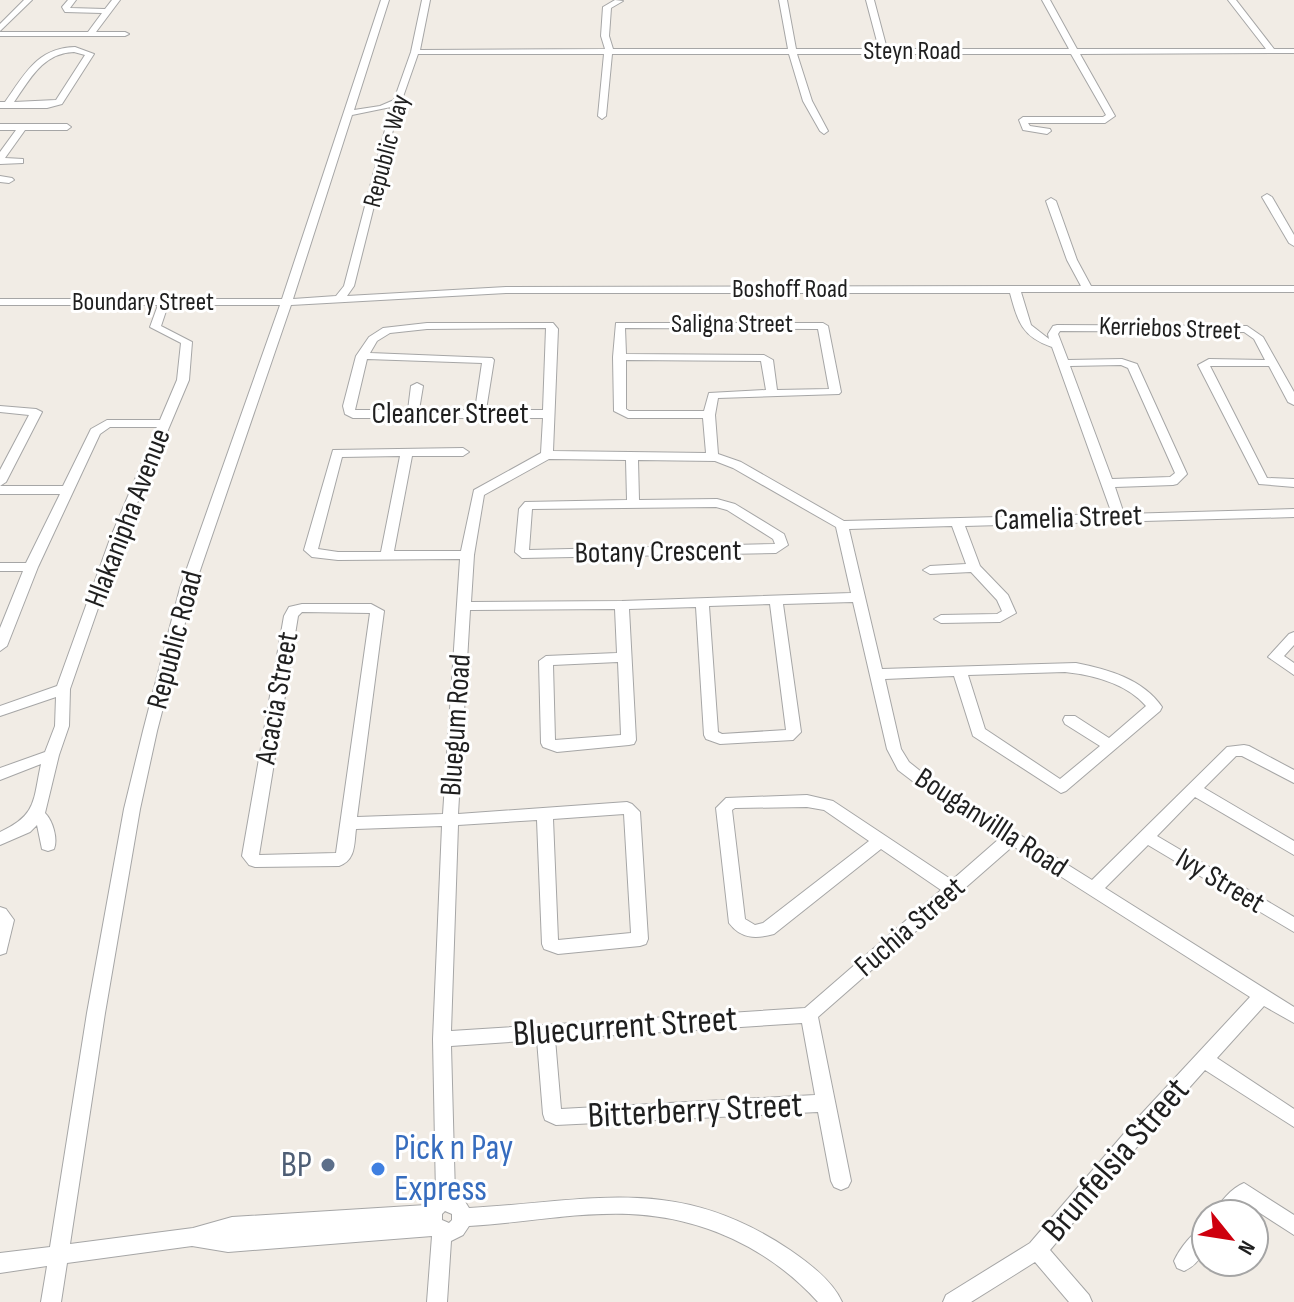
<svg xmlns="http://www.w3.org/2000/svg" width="1294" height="1302" viewBox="0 0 1294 1302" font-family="'Sofia Sans Condensed',sans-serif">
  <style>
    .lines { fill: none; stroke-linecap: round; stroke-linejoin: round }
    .minor-casing { stroke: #a6a6a6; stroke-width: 2 }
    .minor { fill: #fff; fill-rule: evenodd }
    .service-dot { fill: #5c6f8a; stroke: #fff; stroke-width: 3 }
    .shop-dot { fill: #3f7fe0; stroke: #fff; stroke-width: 3 }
    .labels { text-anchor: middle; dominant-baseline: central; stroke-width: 6; stroke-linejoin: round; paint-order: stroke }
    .far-street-label { font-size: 26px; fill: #1f1f1f; stroke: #fff }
    .street-label { font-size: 30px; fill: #1f1f1f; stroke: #fff }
    .near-street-label { font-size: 36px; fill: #1f1f1f; stroke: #fff }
    .near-shop-label { font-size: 36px; fill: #366cbe; stroke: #fff; text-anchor: start }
    .near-service-label { font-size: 36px; fill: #4e5e75; stroke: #fff; text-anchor: end }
  </style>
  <rect width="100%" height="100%" fill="#f1ece5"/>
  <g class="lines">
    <defs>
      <g id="minor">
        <polygon points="24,0 32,0 0,31 0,24"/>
        <polygon points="68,0 76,0 70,8 105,9 112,0 120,0 96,32 125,32 129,34 125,36 0,36 0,32 88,32 102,13 65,12 62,7"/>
        <path d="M381,0H389L354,110L380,106L394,100L411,52L422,0H430L420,50L605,49L601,36L603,7L615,0L623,1L611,8L609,36L613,49H788L779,0H787L796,49H879L866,0H874L887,49H1069L1042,0H1050L1077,49H1266L1228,0H1236L1274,49H1294V53L1080,54L1115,116L1105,123H1028L1030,126L1050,129L1051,131L1047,134L1023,130L1019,120L1023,117H1103L1106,115L1071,54H797L812,101L828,131L824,134L820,131L803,101L789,54H612L606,116L602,119L598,116L604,54H418L397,114L354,286L347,296L506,287L1081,286L1067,260L1046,201L1051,198L1056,201L1077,260L1091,286H1294V292H1021L1031,325L1049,339L1048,334L1053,326L1057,325L1247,326L1263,337L1294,392V405L1288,402L1269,366H1210L1267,478L1294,479V487L1259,484L1198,365L1209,359L1265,360L1254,339L1244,332L1060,331L1058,334L1068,360L1122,359L1137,364L1187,474L1177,484L1173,485L1115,487L1124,514L1294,509V517L965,526L980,566L1008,595L1016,613L1000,622L941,623L934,619L941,615L997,614L1002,611L997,600L971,572L930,574L923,570L930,566L966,564L952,526L849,529L882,669L1076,663C1107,669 1143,679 1162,707L1160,711L1066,791L1061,793L973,736L954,676L885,679L901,749L909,762L929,778L1092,880L1227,747L1244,745L1249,746L1294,770V783L1242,756H1236L1204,788L1294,841V855L1195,797L1157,836L1294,917V932L1148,845L1105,888L1294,1007V1023L1264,1006L1217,1058L1294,1109V1127L1205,1070L1147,1135L1050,1250L1089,1295L1092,1302H1069L1035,1262L971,1302H943L946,1295L1030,1243L1133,1123L1250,997L1013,846L818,1017L851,1181L848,1187L841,1190L834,1187L831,1181L818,1112L556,1125L545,1120L543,1114L537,1040L451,1046L455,1195L464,1200L469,1208C594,1201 677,1174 790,1250C809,1263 833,1281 842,1302H818C769,1248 702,1217 629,1214C575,1212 522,1223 469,1226L463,1235L451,1241L447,1302H427L432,1236L228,1252L192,1246L67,1263L61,1302H41L47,1266L0,1273V1253L50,1247L87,1013L124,809L143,731L180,588L280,305H168L161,326L192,342L189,380L122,539L70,689L69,726L59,755L45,813C53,821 58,839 54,849L48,851L42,849L37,825L30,832L0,845V832C37,815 33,801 41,764L0,780V768L45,752L55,726L56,697L0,716V706L57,686L110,539L157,427H110L100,434L38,567L7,646L0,651V628L23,571H0V563H26L60,494H0V486H63L91,429L107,420H160L177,380L181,343L150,327L158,305H0V299H282ZM391,107L344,286L336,296L293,299L352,115ZM506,293H1010C1018,322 1022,337 1052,347L1112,514L844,521L741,462L718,454L715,415L718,398L839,394L841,392L828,326L823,323H616L613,357L614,411L628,418H703L706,453L553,451L558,329L553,323H427L383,328L369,337L356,356L343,406L345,414L353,418H543L541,453L474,490L461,551H394L412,456H463L469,452L463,448L333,450L304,550L312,557L338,560L460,559L443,814L357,817L384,611L371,604H302L289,607L284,616L242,856L249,865L255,867L339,866C356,860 354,844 356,829L442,826L433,1039L436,1196L426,1205L232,1217L193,1228L70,1244L105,1013L140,809L157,731L194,588L291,305ZM546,328L543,410H486L494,360L492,358L370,353L377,341L390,333L427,329ZM625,328L818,329L829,389L777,390L773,360L764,355L626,354ZM367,359L482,363L475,410H419L423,386L417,383L411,386L408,410H355ZM626,360L761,361L766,390L709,393L704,411H629L626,409ZM1121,365L1128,368L1175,473L1170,477L1112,479L1070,366ZM400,456L381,552H338L318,549L342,457ZM549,459L626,460L627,500L525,502L519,509L515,552L522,558L776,553L788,545L784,534L735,504L717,499L639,500L638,460L715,461L733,468L836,527L851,593L622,601L471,602L474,555L484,495ZM716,507L727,510L773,539L775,544L529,550L532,509ZM853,602L887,749L898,770L919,786L1000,838L952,880L833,801L807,795L726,798L716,808L729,923C741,939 756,939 774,934L881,849L941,890L805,1008L451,1031L458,825L537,820L542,944L544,949L558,954L640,946L646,944L648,939L640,812L632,804L627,802L458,814L470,610L615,609L617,653L546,656L539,661L541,743L543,747L557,752L629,745L634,744L636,740L629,609L696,607L704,735L706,739L720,744L793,740L801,732L783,604ZM770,604L786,730L722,734L718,732L709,606ZM302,612L370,613L336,853L259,855L298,616ZM618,662L621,735L555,740L553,665ZM1065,672C1094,675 1127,684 1146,706L1109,738L1075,716H1065L1063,720L1065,724L1100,746L1060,779L985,729L968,675ZM807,807L824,810L869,841L763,923L755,925L745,919L732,810L735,808ZM624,814L631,933L558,940L553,819ZM802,1023L815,1095L561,1109L555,1039ZM445,1211L452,1214V1220L449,1223L442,1220V1214Z"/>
        <path d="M75,47L94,54L62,104L47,108H0V102H5C25,74 37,48 75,47ZM74,52L85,55L56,100L14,102C30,79 43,53 74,52Z"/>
        <polygon points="0,124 67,124 71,127 67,130 25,130 5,158 23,159 23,163 0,164 0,152 16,130 0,130"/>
        <polygon points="0,176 12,178 14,180 9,183 0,182"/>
        <polygon points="1267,194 1272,197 1294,235 1294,246 1289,243 1262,197"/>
        <polygon points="0,406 36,409 42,412 6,482 0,486 0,470 29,415 0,412"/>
        <polygon points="1294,632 1294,645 1284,656 1294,663 1294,675 1268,657 1289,634"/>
        <polygon points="0,907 6,909 14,920 6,953 0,955"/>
        <path d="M1244,1183L1294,1215V1235L1246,1204L1237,1214H1214C1219,1202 1232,1188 1244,1183Z"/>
        <path d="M1206,1226C1206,1245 1204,1262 1184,1271L1177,1268L1174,1261C1180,1248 1193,1231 1206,1226Z"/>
      </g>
    </defs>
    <use href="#minor" class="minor-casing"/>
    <use href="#minor" class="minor"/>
  </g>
  <circle class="service-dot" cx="328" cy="1165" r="8"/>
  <circle class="shop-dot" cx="378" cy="1169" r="8"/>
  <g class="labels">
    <g class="far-street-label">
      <text x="912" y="51">Steyn Road</text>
      <text transform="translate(387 151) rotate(-75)">Republic Way</text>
      <text x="790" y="289">Boshoff Road</text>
      <text x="143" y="302">Boundary Street</text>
      <text x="732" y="324">Saligna Street</text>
      <text transform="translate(1170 329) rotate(2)">Kerriebos Street</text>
    </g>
    <g class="street-label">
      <text x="450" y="414">Cleancer Street</text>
      <text transform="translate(128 518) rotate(-69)">Hlakanipha Avenue</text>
      <text transform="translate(1068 518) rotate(-2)">Camelia Street</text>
      <text transform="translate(658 552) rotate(-1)">Botany Crescent</text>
      <text transform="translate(175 640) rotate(-75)">Republic Road</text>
      <text transform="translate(277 698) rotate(-80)">Acacia Street</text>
      <text transform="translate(456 725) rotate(-86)">Bluegum Road</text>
      <text transform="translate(991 823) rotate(33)">Bouganvillla Road</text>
      <text transform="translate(1220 881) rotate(31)">Ivy Street</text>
      <text transform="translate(910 927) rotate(-41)">Fuchia Street</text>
    </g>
    <g class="near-street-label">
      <text transform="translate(625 1027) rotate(-4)">Bluecurrent Street</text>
      <text transform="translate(695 1111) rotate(-3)">Bitterberry Street</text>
      <text transform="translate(1116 1160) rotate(-49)">Brunfelsia Street</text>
    </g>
    <g class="near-shop-label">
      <text x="394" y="1148">Pick n Pay<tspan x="394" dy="41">Express</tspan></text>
    </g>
    <g class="near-service-label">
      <text x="312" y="1165">BP</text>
    </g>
  </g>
  <g transform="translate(1230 1238) rotate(120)"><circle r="38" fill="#ffffff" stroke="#a5a5a5" stroke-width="2"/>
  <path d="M0-6L14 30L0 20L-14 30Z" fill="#ce000e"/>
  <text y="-12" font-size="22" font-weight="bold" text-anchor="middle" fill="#1f1f1f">N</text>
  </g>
</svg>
